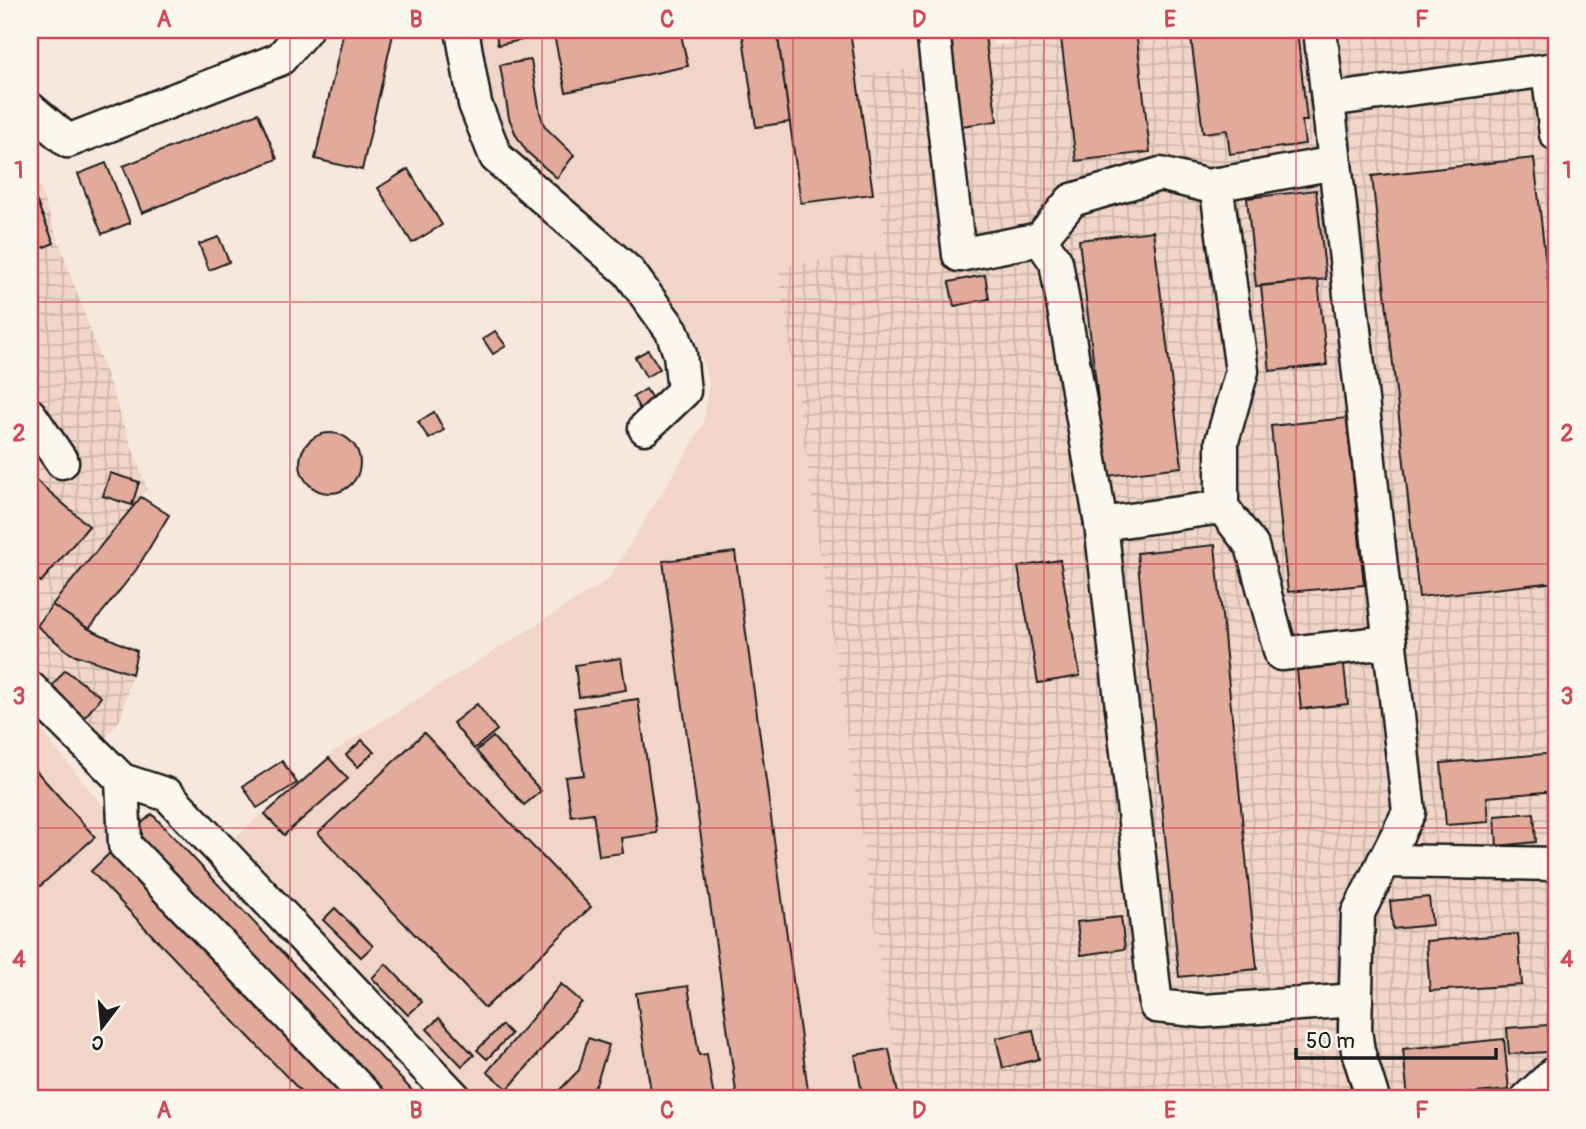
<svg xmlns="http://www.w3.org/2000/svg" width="1586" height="1129" viewBox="0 0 1586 1129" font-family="Pangolin,sans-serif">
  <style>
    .built { fill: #f0d5c8 }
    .industrial { fill: url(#industrial-grid) }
    .building { fill: #e2aa9b; stroke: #1c1c1c; stroke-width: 2 }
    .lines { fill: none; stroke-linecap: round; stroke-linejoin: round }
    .minor-casing { stroke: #1c1c1c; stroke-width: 37 }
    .minor { stroke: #fbf7ec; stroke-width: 32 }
    .grid { fill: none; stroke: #d1495b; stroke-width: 2; stroke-opacity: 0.55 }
    .neatline { fill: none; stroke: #d1495b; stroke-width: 2.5 }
    .grid-label { font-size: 23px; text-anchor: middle; font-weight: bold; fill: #d1495b }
  </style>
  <defs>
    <pattern id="industrial-grid" width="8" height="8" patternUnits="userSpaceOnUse" patternTransform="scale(1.75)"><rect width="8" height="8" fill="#f0d5c8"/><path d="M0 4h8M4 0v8" fill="none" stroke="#cdb6ab"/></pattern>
  </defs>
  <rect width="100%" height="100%" fill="#f6e8dc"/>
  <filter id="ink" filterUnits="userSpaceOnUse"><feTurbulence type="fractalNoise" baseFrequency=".0143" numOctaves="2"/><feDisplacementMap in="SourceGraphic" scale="14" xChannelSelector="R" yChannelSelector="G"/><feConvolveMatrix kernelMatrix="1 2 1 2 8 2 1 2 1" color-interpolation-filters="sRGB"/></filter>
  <g filter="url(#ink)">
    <g class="built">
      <polygon points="472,30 928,30 932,66 862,75 887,252 778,268 893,1050 904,1099 472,1099 230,842 333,752 608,580 703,426 709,382 694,336 633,264 503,149"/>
      <polygon points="30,716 121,829 113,850 92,871 308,1099 30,1099"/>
    </g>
    <g class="industrial">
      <polygon points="928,30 990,30 994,45 1011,44 1009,30 1556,30 1556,1099 904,1099 893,1050 778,267 887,252 862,74 932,66"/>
      <polygon points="30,161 147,489 53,605 89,629 137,651 121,719 101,744 30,675"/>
    </g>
    <g class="building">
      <polygon points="344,30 394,30 362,170 315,159"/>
      <polygon points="495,30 520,30 522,40 498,45"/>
      <polygon points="553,30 680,30 688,66 566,92"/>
      <polygon points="742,30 777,30 790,122 756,127"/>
      <polygon points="777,30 850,30 873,194 801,203"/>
      <polygon points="984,30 997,121 947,128 934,37"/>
      <polygon points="1060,30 1136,30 1150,152 1076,161"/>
      <polygon points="1190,30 1297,30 1307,121 1302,121 1305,144 1230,154 1227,130 1203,133"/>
      <polygon points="531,60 540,113 545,127 574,155 557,178 527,152 516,135 509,118 500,65"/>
      <polygon points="258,113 277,159 142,213 123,166"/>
      <polygon points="1534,158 1556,353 1556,582 1419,597 1372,176"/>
      <polygon points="106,163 130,223 102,234 78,174"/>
      <polygon points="408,169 442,225 412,243 378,188"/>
      <polygon points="30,186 54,243 30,253"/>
      <polygon points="1316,190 1326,279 1256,286 1247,198"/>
      <polygon points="1153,231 1182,467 1107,476 1079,240"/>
      <polygon points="219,237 229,262 209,270 199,244"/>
      <polygon points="985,275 989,299 954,306 949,282"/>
      <polygon points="1318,280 1327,365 1270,371 1261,286"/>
      <polygon points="495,331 506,346 493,354 483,339"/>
      <polygon points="648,350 660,369 646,377 635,357"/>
      <polygon points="646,389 656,405 642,413 633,397"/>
      <polygon points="434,412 444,430 429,439 418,422"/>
      <polygon points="1347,418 1364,585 1288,592 1271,426"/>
      <circle cx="330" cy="463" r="30"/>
      <polygon points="110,473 139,482 132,505 103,496"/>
      <polygon points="30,475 89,526 41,582 30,573"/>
      <polygon points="141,497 169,515 136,570 89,629 52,605"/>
      <polygon points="1215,545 1257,969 1179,977 1137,553"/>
      <polygon points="735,552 809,1098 797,1099 737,1099 663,561"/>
      <polygon points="1060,560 1080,676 1038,683 1018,567"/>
      <polygon points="52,605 89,629 137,651 132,674 70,653 37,626"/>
      <polygon points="621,658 626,690 579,697 575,665"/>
      <polygon points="1344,665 1348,704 1301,709 1297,670"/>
      <polygon points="65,670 101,697 85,717 49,690"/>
      <polygon points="638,699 657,833 621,838 623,853 599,856 593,813 571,816 565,777 584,775 574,708"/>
      <polygon points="477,704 497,730 474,749 453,723"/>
      <polygon points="424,733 591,907 485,1008 318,833"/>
      <polygon points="493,737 541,791 524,805 476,751"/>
      <polygon points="362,740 374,752 358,767 346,755"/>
      <polygon points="1556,753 1556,791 1487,797 1489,822 1446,825 1441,763"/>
      <polygon points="329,758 348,779 284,835 265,814"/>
      <polygon points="282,761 297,783 257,808 243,786"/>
      <polygon points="30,764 95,837 30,895"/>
      <polygon points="1534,813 1536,842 1497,846 1495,816"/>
      <polygon points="152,814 420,1099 385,1099 133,831"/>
      <polygon points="113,850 350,1099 308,1099 91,871"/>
      <polygon points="1429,897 1432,925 1393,929 1390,901"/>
      <polygon points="335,908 373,946 361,957 323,920"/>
      <polygon points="1121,917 1125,949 1081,955 1077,922"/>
      <polygon points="1518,934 1522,985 1430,991 1426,941"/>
      <polygon points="386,964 422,1002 408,1015 372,978"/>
      <polygon points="561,984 582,1002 508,1089 487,1072"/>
      <polygon points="688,986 699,1055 707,1054 714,1099 652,1099 636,993"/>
      <polygon points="439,1018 474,1055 462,1066 427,1029"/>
      <polygon points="502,1025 511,1034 487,1059 477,1050"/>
      <polygon points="1548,1025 1549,1052 1509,1054 1507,1028"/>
      <polygon points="1033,1030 1039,1059 1003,1068 996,1038"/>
      <polygon points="588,1038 609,1045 596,1085 582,1099 551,1099 579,1070"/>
      <polygon points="1504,1039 1509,1090 1408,1099 1403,1049"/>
      <polygon points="889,1049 899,1099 863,1099 855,1055"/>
    </g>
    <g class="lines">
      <defs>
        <g id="minor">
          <polyline points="462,30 475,104 496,157 629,272 672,331 680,354 684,391 645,428"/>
          <polyline points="933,30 959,255 1040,239 1072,200 1160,174 1208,186 1335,163 1320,30"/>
          <polyline points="1548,70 1556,134"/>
          <polyline points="1328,100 1556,69"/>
          <polyline points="30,109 68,141 280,59 305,30"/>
          <polyline points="1335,163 1409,812 1358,913 1355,1030 1358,1051 1373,1099"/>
          <polyline points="1216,184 1242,371 1222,441 1222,507 1252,546 1281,654 1390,642"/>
          <polyline points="1040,239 1056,262 1101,524"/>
          <polyline points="30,415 62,462"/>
          <polyline points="1222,507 1101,524 1156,1006 1204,1011 1356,1000"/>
          <polyline points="30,688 122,780 168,795 456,1099"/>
          <polyline points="122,780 125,845 369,1099"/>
          <polyline points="1384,861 1556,864"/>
          <polyline points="1527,1099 1556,1072"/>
        </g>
      </defs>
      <use href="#minor" class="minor-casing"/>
      <use href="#minor" class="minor"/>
    </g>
  </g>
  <path class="grid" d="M290,30V1099M542,30V1099M793,30V1099M1044,30V1099M1296,30V1099M30,302H1556M30,564H1556M30,828H1556"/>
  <rect width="1586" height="1129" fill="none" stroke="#fbf7ec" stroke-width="77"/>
  <g transform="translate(102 1027) rotate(196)" stroke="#fbf7ec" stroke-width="5" paint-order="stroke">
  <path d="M0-5L12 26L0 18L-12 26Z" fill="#1c1c1c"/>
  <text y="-10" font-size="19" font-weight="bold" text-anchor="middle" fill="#1c1c1c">С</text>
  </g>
  <path d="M1296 1048v10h200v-10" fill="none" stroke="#1c1c1c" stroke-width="3.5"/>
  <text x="1306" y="1048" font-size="21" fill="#1c1c1c" stroke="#fbf7ec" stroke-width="5" paint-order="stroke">50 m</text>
  <rect x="38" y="38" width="1510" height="1052" class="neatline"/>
  <g class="grid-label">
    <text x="164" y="27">A</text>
    <text x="416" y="27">B</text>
    <text x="667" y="27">C</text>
    <text x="919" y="27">D</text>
    <text x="1170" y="27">E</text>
    <text x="1422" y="27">F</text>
    <text x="19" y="178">1</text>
    <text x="1567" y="178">1</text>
    <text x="19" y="441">2</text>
    <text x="1567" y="441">2</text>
    <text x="19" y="704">3</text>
    <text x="1567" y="704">3</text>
    <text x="19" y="967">4</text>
    <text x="1567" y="967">4</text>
    <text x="164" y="1118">A</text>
    <text x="416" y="1118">B</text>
    <text x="667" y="1118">C</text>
    <text x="919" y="1118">D</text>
    <text x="1170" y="1118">E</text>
    <text x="1422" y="1118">F</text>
  </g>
</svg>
